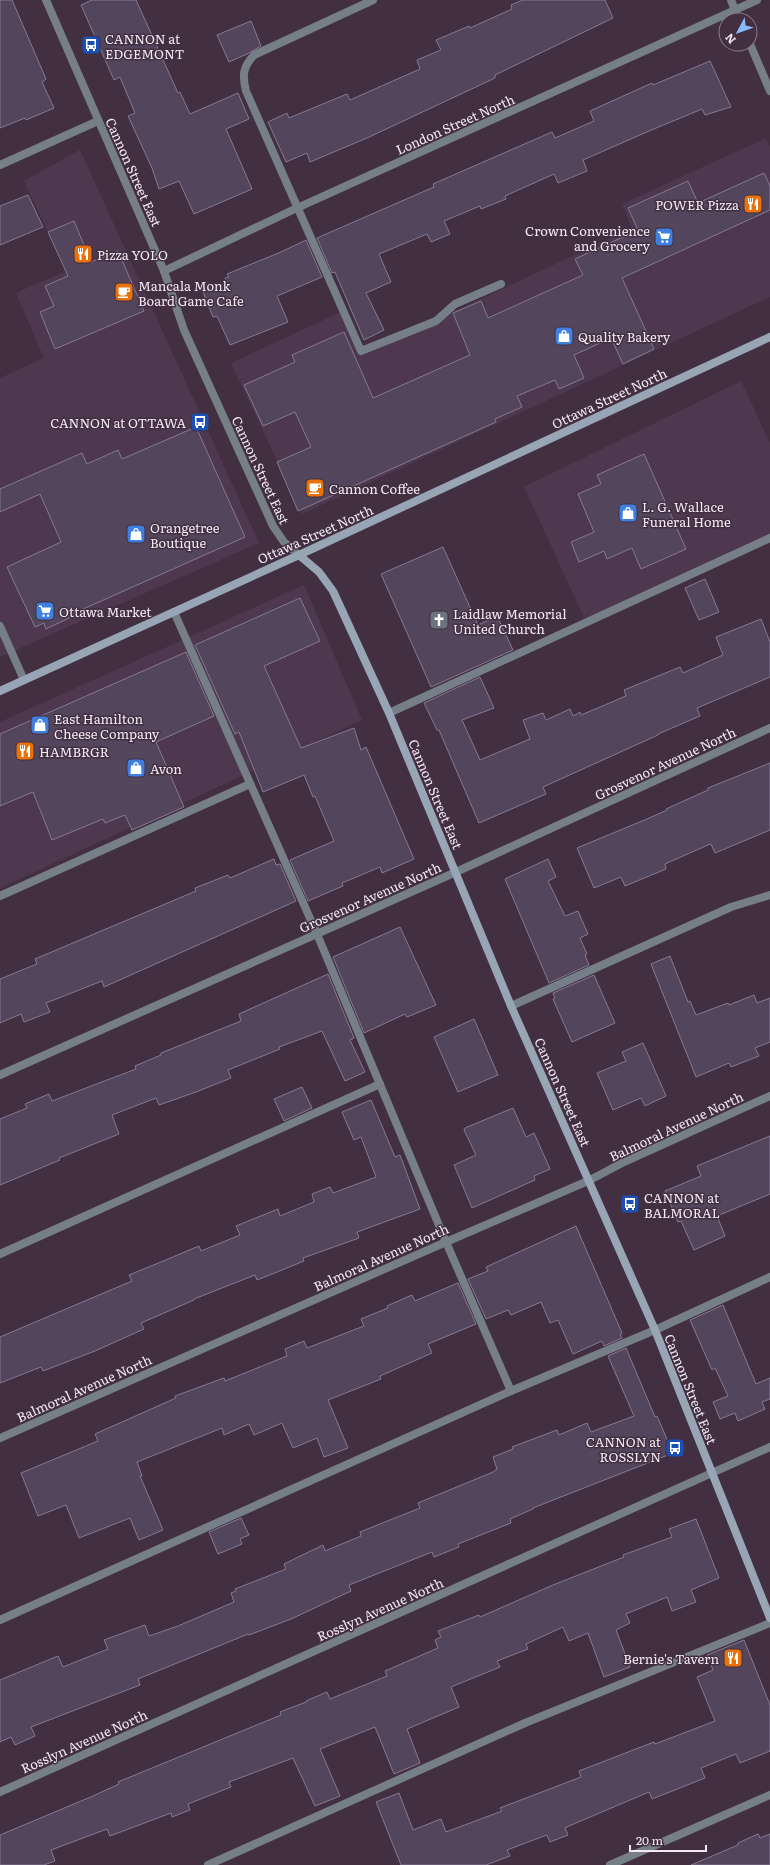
<svg xmlns="http://www.w3.org/2000/svg" width="770" height="1865" viewBox="0 0 770 1865" font-family="Literata,serif">
  <style>
    .built { fill: #4e384f }
    .building { fill: #52455c; stroke: #877992 }
    .lines { fill: none; stroke-linecap: round; stroke-linejoin: round }
    .service { stroke: #767e88; stroke-width: 8 }
    .minor { stroke: #767e88; stroke-width: 8 }
    .tertiary { stroke: #767e88; stroke-width: 8 }
    .secondary { stroke: #98a5b5; stroke-width: 8 }
    .labels { text-anchor: middle; dominant-baseline: central; stroke-width: 3; stroke-linejoin: round; paint-order: stroke }
    .poi-label { font-size: 13px; fill: #f5e9f5; stroke: #423042; text-anchor: start }
    .street-label { font-size: 13px; fill: #f5e9f5; stroke: #423042 }
  </style>
  <rect width="100%" height="100%" fill="#423042"/>
  <g class="built">
    <polygon points="766,138 770,147 770,297 302,514 231,363 341,312 362,355 632,228 622,204"/>
    <polygon points="80,150 259,543 0,657 0,378 44,358 16,293 66,271 24,181"/>
    <polygon points="741,381 770,443 770,539 587,624 524,487"/>
    <polygon points="304,585 362,720 0,888 0,722"/>
  </g>
  <g class="building">
    <polygon points="0,0 12,0 46,79 42,82 54,108 26,120 25,118 0,128"/>
    <polygon points="92,0 136,0 178,93 180,92 190,114 238,93 249,119 226,129 252,189 194,214 179,181 159,189 152,168 128,116 135,113 120,77 114,80 81,5"/>
    <polygon points="523,0 605,0 613,18 495,75 495,78 367,138 310,162 307,153 286,162 268,122 287,113 289,118 347,94 350,100 420,69 417,60 441,50 436,40 469,26 470,28 512,9 511,5"/>
    <polygon points="251,21 261,46 247,54 229,62 217,35"/>
    <polygon points="710,61 731,107 705,115 702,109 649,131 583,160 587,171 558,183 554,174 505,196 506,199 481,209 480,206 444,221 450,234 431,242 427,234 379,254 391,282 366,293 384,330 364,340 335,272 332,273 317,238 434,187 433,184 552,132 555,138 594,121 590,111 652,83 653,85"/>
    <polygon points="764,173 770,186 770,210 622,278 654,349 623,364 611,338 574,355 584,378 559,389 555,380 517,396 522,407 495,419 496,422 298,511 277,462 311,447 295,412 263,426 244,385 295,362 292,355 344,332 373,398 470,355 453,313 481,301 488,318 583,275 575,259 638,230 628,208 688,181 698,203"/>
    <polygon points="28,195 43,227 0,245 0,206"/>
    <polygon points="74,221 91,262 118,251 144,311 55,349 40,312 54,306 45,286 68,276 48,232"/>
    <polygon points="306,240 322,277 277,296 288,322 230,345 217,316 213,317 203,292 226,283 225,278 229,277 227,274 281,252"/>
    <polygon points="196,427 245,537 72,614 73,616 46,629 44,623 35,627 7,567 61,542 40,494 0,512 0,489 82,453 87,464 118,450 122,459"/>
    <polygon points="644,454 686,549 641,569 632,548 607,559 604,551 579,562 571,542 594,532 578,494 601,484 597,475"/>
    <polygon points="443,547 478,625 497,616 513,650 431,687 381,574"/>
    <polygon points="705,579 719,612 699,620 685,588"/>
    <polygon points="300,598 320,641 264,666 301,748 354,728 361,750 366,747 414,859 382,873 380,867 342,883 343,886 308,901 290,860 334,841 315,796 313,797 304,775 263,792 239,732 235,734 195,645"/>
    <polygon points="761,619 770,642 770,677 697,708 700,716 658,734 658,735 543,787 546,794 479,823 439,730 437,730 424,703 480,677 494,708 462,720 480,760 530,739 523,720 543,713 546,720 570,709 573,716 580,712 581,715 626,696 624,690 680,667 683,673 723,655 716,637"/>
    <polygon points="186,652 214,716 156,742 184,807 132,830 125,815 105,823 103,819 52,840 33,792 0,806 0,734"/>
    <polygon points="770,763 770,830 715,853 711,844 708,845 665,864 666,869 625,886 621,877 594,888 577,848 647,819 667,810 666,809 708,790 708,788"/>
    <polygon points="274,859 276,865 280,864 296,901 104,987 102,981 46,1003 50,1012 24,1022 21,1014 0,1023 0,979 37,964 35,959 196,891 195,888 228,875 230,878"/>
    <polygon points="548,859 556,877 548,881 565,916 578,911 588,934 580,938 587,954 585,955 589,965 549,983 505,879"/>
    <polygon points="400,927 436,1005 407,1017 405,1014 364,1033 333,957"/>
    <polygon points="670,956 688,1002 690,1001 696,1015 728,1003 729,1005 754,995 757,1003 770,998 770,1042 755,1048 759,1056 731,1067 729,1063 696,1077 651,964"/>
    <polygon points="328,974 354,1038 350,1040 365,1072 345,1081 322,1031 279,1047 280,1049 228,1070 231,1078 196,1092 159,1105 156,1098 112,1115 119,1134 59,1158 60,1160 0,1185 0,1119 27,1108 25,1104 49,1094 52,1101 136,1069 135,1066 161,1055 161,1053 241,1021 239,1014"/>
    <polygon points="594,975 615,1023 572,1042 553,999 555,998 553,993"/>
    <polygon points="474,1019 498,1075 458,1092 434,1037"/>
    <polygon points="643,1043 666,1096 645,1106 641,1098 613,1110 597,1073 626,1061 622,1052"/>
    <polygon points="302,1087 312,1108 284,1121 274,1099"/>
    <polygon points="371,1100 395,1157 400,1155 420,1209 357,1232 359,1238 303,1258 304,1261 282,1270 257,1280 255,1275 194,1299 194,1300 141,1323 144,1329 95,1351 43,1371 41,1367 0,1383 0,1337 132,1281 129,1275 156,1264 199,1246 201,1251 240,1235 236,1226 278,1209 280,1216 314,1202 312,1194 330,1187 333,1193 376,1177 361,1137 354,1140 342,1112"/>
    <polygon points="513,1108 526,1137 534,1133 550,1169 534,1176 535,1180 472,1208 454,1165 476,1155 464,1130 465,1128"/>
    <polygon points="770,1136 770,1194 717,1216 725,1236 694,1250 681,1221 678,1222 665,1191 701,1176 697,1166"/>
    <polygon points="576,1226 622,1333 620,1334 622,1338 604,1346 602,1341 573,1354 558,1320 550,1323 541,1302 511,1315 508,1310 486,1319 468,1279 488,1271 486,1267"/>
    <polygon points="458,1283 476,1324 428,1344 432,1353 380,1376 381,1379 328,1400 348,1448 324,1457 317,1438 293,1448 282,1423 254,1435 249,1424 224,1435 222,1428 137,1462 142,1476 140,1476 163,1530 139,1540 130,1518 79,1538 66,1505 38,1516 21,1473 98,1441 95,1434 176,1398 175,1396 224,1378 225,1381 287,1356 285,1349 304,1341 307,1348 364,1326 361,1319 388,1308 387,1306 412,1295 415,1301"/>
    <polygon points="723,1305 756,1384 770,1378 770,1399 762,1402 765,1409 738,1421 735,1413 720,1419 713,1402 728,1396 715,1368 712,1370 690,1320"/>
    <polygon points="626,1348 655,1417 657,1416 673,1453 533,1508 533,1509 510,1519 511,1523 458,1544 459,1547 434,1557 432,1552 349,1585 351,1591 291,1619 249,1635 248,1634 138,1679 140,1685 31,1727 35,1736 15,1745 11,1737 0,1742 0,1680 58,1656 63,1667 108,1649 104,1640 145,1625 149,1636 178,1626 234,1602 231,1593 236,1591 235,1589 286,1569 284,1564 323,1545 325,1551 361,1536 360,1532 420,1508 418,1503 493,1472 497,1469 493,1457 513,1449 512,1447 557,1430 559,1435 587,1423 591,1432 634,1416 608,1356"/>
    <polygon points="241,1518 249,1535 240,1539 242,1544 218,1554 209,1532"/>
    <polygon points="696,1519 719,1578 691,1590 696,1602 672,1611 667,1597 626,1614 630,1623 616,1630 630,1667 604,1677 588,1633 569,1641 563,1627 526,1644 528,1649 497,1661 500,1667 451,1687 459,1707 407,1729 420,1763 394,1774 375,1727 320,1749 340,1796 315,1806 293,1758 229,1782 231,1787 188,1804 190,1810 172,1817 171,1813 110,1836 107,1829 51,1850 55,1861 44,1865 0,1865 0,1835 93,1796 119,1784 118,1782 281,1715 280,1712 306,1702 306,1701 327,1692 330,1699 387,1676 385,1671 438,1648 435,1640 441,1637 438,1631 479,1615 480,1617 553,1585 624,1557 623,1555 672,1537 669,1529"/>
    <polygon points="744,1640 770,1705 770,1751 740,1763 736,1754 701,1768 705,1778 652,1799 649,1792 569,1826 565,1828 568,1835 550,1842 547,1835 528,1842 507,1850 510,1856 486,1865 401,1865 376,1802 399,1793 413,1830 441,1819 446,1832 502,1811 500,1808 581,1777 579,1771 654,1742 655,1744 715,1721 697,1677 713,1670 707,1655"/>
    <polygon points="758,1834 760,1838 770,1834 770,1865 691,1865 738,1845 738,1843"/>
  </g>
  <g class="lines">
    <g class="service">
      <path d="M373,0L254,55C243,67 242,75 246,91L361,351L436,321L455,304L501,284"/>
      <polyline points="174,612 317,934 446,1242 511,1391"/>
      <polyline points="389,713 770,538"/>
      <polyline points="0,896 250,784"/>
      <polyline points="511,1006 731,907 770,895"/>
      <polyline points="0,1254 380,1084"/>
      <polyline points="0,1620 511,1391 655,1330 770,1277"/>
      <polyline points="208,1865 525,1723 770,1623"/>
    </g>
    <g class="minor">
      <polyline points="731,0 739,20"/>
      <polyline points="750,44 770,91"/>
      <polyline points="0,165 98,121"/>
      <polyline points="164,271 297,208 757,0"/>
      <polyline points="0,626 24,680"/>
      <polyline points="0,1075 456,872 770,728"/>
      <polyline points="0,1438 446,1242 588,1181 624,1162 770,1096"/>
      <polyline points="0,1792 770,1447"/>
      <polyline points="610,1865 770,1795"/>
    </g>
    <polyline class="tertiary" points="46,0 164,271 184,330 273,526 284,542 299,555"/>
    <g class="secondary">
      <polyline points="299,555 319,572 333,591 389,713 511,1006 655,1330 770,1618"/>
      <polyline points="0,691 299,555 770,337"/>
    </g>
  </g>
  <defs>
    <symbol id="bus-square" viewBox="-11 -11 22 22"><rect x="-9" y="-9" width="18" height="18" rx="4" fill="#1a4fb4" stroke="#423042"/><path d="M-5-6H5V4H4V6H2V4H-2V6H-4V4H-5ZM-3.5-4V0h7V-4ZM-3.5 1.2v1.5H-2V1.2ZM2 1.2v1.5H3.5V1.2Z" fill="#fff"/></symbol>
    <symbol id="restaurant-square" viewBox="-11 -11 22 22"><rect x="-9" y="-9" width="18" height="18" rx="4" fill="#e8710a" stroke="#423042"/><path d="M-5-6h1v4h1v-4h1v4h1v-4h1v5L-1.5 .5V6h-2V.5L-5-1ZM5-6V6H3V1.5H1.5Q1.5-4 5-6Z" fill="#fff"/></symbol>
    <symbol id="supermarket-square" viewBox="-11 -11 22 22"><rect x="-9" y="-9" width="18" height="18" rx="4" fill="#3f7fe0" stroke="#423042"/><path d="M-6-5.5h2.5l.6 2H6L4.5 2H-2.5L-4.4-4H-6ZM-1.5 3.2a1.3 1.3 0 1 0 .1 0ZM3 3.2a1.3 1.3 0 1 0 .1 0Z" fill="#fff"/></symbol>
    <symbol id="cafe-square" viewBox="-11 -11 22 22"><rect x="-9" y="-9" width="18" height="18" rx="4" fill="#e8710a" stroke="#423042"/><path d="M-5.5-4.5H6V0H3Q3 3.5 0 3.5H-2.5Q-5.5 3.5-5.5 0ZM3-3.2v2h1.7v-2ZM-6 4.5H4V6H-6Z" fill="#fff"/></symbol>
    <symbol id="shop-square" viewBox="-11 -11 22 22"><rect x="-9" y="-9" width="18" height="18" rx="4" fill="#3f7fe0" stroke="#423042"/><path d="M-5-2.5h2.3a2.7 3.5 0 0 1 5.4 0H5L5.5 6h-11ZM-1.5-2.5h3a1.5 2.3 0 0 0-3 0Z" fill="#fff"/></symbol>
    <symbol id="church-square" viewBox="-11 -11 22 22"><rect x="-9" y="-9" width="18" height="18" rx="4" fill="#6b7280" stroke="#423042"/><path d="M-1.2-6h2.4v3.5h3.3v2.4h-3.3V6h-2.4V-.1h-3.3v-2.4h3.3Z" fill="#fff"/></symbol>
  </defs>
  <g fill-rule="evenodd">
    <use href="#bus-square" x="80" y="34" width="22" height="22"/>
    <use href="#restaurant-square" x="742" y="193" width="22" height="22"/>
    <use href="#supermarket-square" x="653" y="226" width="22" height="22"/>
    <use href="#restaurant-square" x="72" y="243" width="22" height="22"/>
    <use href="#cafe-square" x="113" y="281" width="22" height="22"/>
    <use href="#shop-square" x="553" y="325" width="22" height="22"/>
    <use href="#bus-square" x="189" y="411" width="22" height="22"/>
    <use href="#cafe-square" x="304" y="477" width="22" height="22"/>
    <use href="#shop-square" x="617" y="502" width="22" height="22"/>
    <use href="#shop-square" x="125" y="523" width="22" height="22"/>
    <use href="#supermarket-square" x="34" y="600" width="22" height="22"/>
    <use href="#church-square" x="428" y="609" width="22" height="22"/>
    <use href="#shop-square" x="29" y="714" width="22" height="22"/>
    <use href="#restaurant-square" x="14" y="740" width="22" height="22"/>
    <use href="#shop-square" x="125" y="757" width="22" height="22"/>
    <use href="#bus-square" x="619" y="1193" width="22" height="22"/>
    <use href="#bus-square" x="664" y="1437" width="22" height="22"/>
    <use href="#restaurant-square" x="722" y="1647" width="22" height="22"/>
  </g>
  <g class="labels">
    <g class="poi-label">
      <text x="105" y="38">CANNON at<tspan x="105" dy="15">EDGEMONT</tspan></text>
      <text x="739" y="204" text-anchor="end">POWER Pizza</text>
      <text x="650" y="230" text-anchor="end">Crown Convenience<tspan x="650" dy="15">and Grocery</tspan></text>
      <text x="97" y="254">Pizza YOLO</text>
      <text x="138" y="285">Mancala Monk<tspan x="138" dy="15">Board Game Cafe</tspan></text>
      <text x="578" y="336">Quality Bakery</text>
      <text x="186" y="422" text-anchor="end">CANNON at OTTAWA</text>
      <text x="329" y="488">Cannon Coffee</text>
      <text x="642" y="506">L. G. Wallace<tspan x="642" dy="15">Funeral Home</tspan></text>
      <text x="150" y="527">Orangetree<tspan x="150" dy="15">Boutique</tspan></text>
      <text x="59" y="611">Ottawa Market</text>
      <text x="453" y="613">Laidlaw Memorial<tspan x="453" dy="15">United Church</tspan></text>
      <text x="54" y="718">East Hamilton<tspan x="54" dy="15">Cheese Company</tspan></text>
      <text x="39" y="751">HAMBRGR</text>
      <text x="150" y="768">Avon</text>
      <text x="644" y="1197">CANNON at<tspan x="644" dy="15">BALMORAL</tspan></text>
      <text x="661" y="1441" text-anchor="end">CANNON at<tspan x="661" dy="15">ROSSLYN</tspan></text>
      <text x="719" y="1658" text-anchor="end">Bernie's Tavern</text>
    </g>
    <g class="street-label">
      <text transform="translate(455 124) rotate(-24)">London Street North</text>
      <text transform="translate(134 172) rotate(66)">Cannon Street East</text>
      <text transform="translate(609 398) rotate(-25)">Ottawa Street North</text>
      <text transform="translate(261 470) rotate(65)">Cannon Street East</text>
      <text transform="translate(315 534) rotate(-24)">Ottawa Street North</text>
      <text transform="translate(665 763) rotate(-25)">Grosvenor Avenue North</text>
      <text transform="translate(436 794) rotate(67)">Cannon Street East</text>
      <text transform="translate(370 897) rotate(-24)">Grosvenor Avenue North</text>
      <text transform="translate(563 1092) rotate(66)">Cannon Street East</text>
      <text transform="translate(676 1126) rotate(-25)">Balmoral Avenue North</text>
      <text transform="translate(381 1257) rotate(-24)">Balmoral Avenue North</text>
      <text transform="translate(84 1388) rotate(-24)">Balmoral Avenue North</text>
      <text transform="translate(691 1389) rotate(68)">Cannon Street East</text>
      <text transform="translate(380 1609) rotate(-24)">Rosslyn Avenue North</text>
      <text transform="translate(84 1741) rotate(-24)">Rosslyn Avenue North</text>
    </g>
  </g>
  <g transform="translate(738 32) rotate(229)"><circle r="19" fill="#423042" stroke="#8a7a8a"/>
  <path d="M0-3L7 15L0 10L-7 15Z" fill="#89bafc"/>
  <text y="-6" font-size="11" font-weight="bold" text-anchor="middle" fill="#f5e9f5">N</text>
  </g>
  <path d="M630 1845v6h76v-6" fill="none" stroke="#f5e9f5" stroke-width="2"/>
  <text x="636" y="1845" font-size="12" fill="#f5e9f5" stroke="#423042" stroke-width="3" paint-order="stroke">20 m</text>
</svg>
